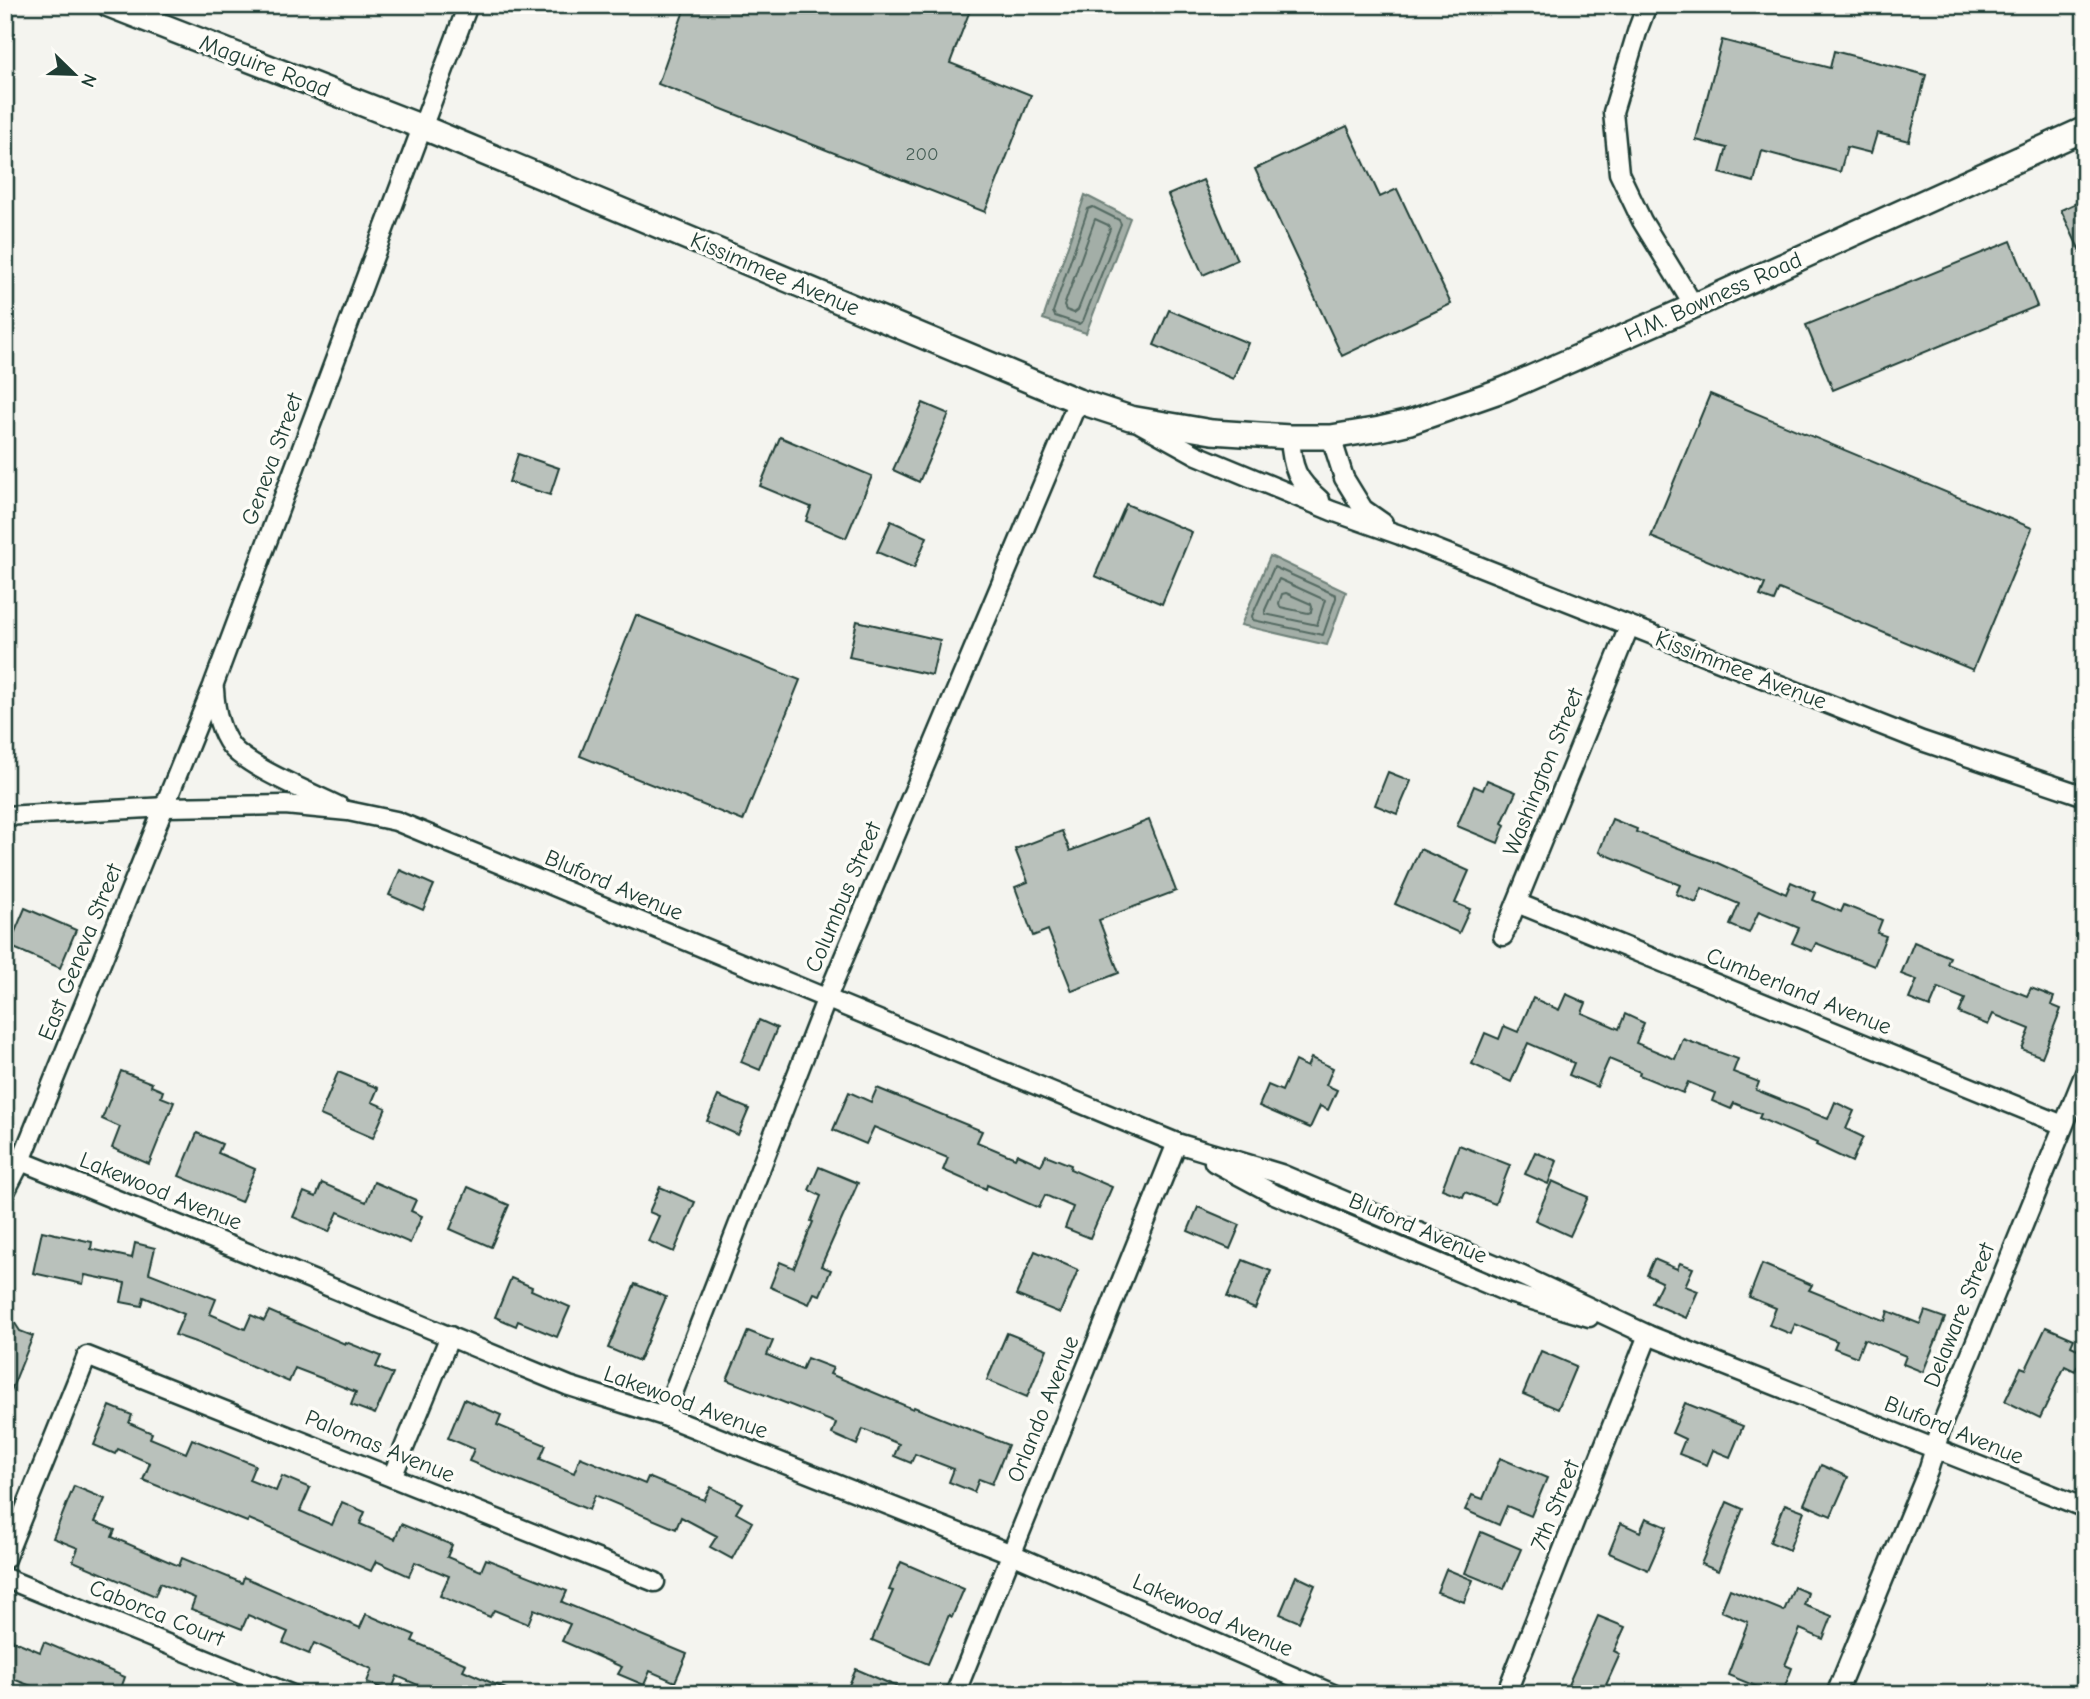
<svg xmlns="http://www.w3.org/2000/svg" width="2090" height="1699" viewBox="0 0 2090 1699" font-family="'Comic Neue',sans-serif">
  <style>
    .water { fill: #a3aea7; stroke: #6e8179; stroke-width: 2 }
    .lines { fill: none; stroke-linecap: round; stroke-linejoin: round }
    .shore { stroke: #546a62; stroke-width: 2 }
    .building { fill: #b9c1bb; stroke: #1f3d34; stroke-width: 2 }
    .minor-casing { stroke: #1f3d34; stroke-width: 23 }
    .major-casing { stroke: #1f3d34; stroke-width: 28 }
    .minor { stroke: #fdfcf7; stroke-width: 18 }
    .major { stroke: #fdfcf7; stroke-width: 23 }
    .labels { text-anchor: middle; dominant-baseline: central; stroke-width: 7; stroke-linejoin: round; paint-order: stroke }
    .number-label { font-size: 19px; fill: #465e56 }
    .street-label { font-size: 23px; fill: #1f3d34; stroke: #fdfcf7 }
  </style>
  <rect width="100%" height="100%" fill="#f4f4ef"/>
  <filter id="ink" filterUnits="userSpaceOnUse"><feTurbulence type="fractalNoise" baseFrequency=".0143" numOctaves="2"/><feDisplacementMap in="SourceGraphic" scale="14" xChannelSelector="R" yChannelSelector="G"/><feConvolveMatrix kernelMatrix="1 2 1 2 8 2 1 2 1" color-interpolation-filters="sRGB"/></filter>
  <g filter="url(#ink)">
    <g class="water">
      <polygon points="1085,195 1130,218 1086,333 1043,319"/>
      <polygon points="1270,556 1346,592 1327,645 1241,625"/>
    </g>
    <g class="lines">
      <g class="shore">
        <polygon points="1093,207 1119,220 1121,224 1083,321 1079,324 1055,316 1053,312 1088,209"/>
        <polygon points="1095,219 1108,225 1110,229 1078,310 1074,313 1066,310 1064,306"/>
        <polygon points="1274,567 1336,595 1336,598 1323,635 1253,620 1252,616"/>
        <polygon points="1279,579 1325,600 1317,625 1265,614 1265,610"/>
        <polygon points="1286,593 1311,604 1312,607 1311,612 1308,613 1280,607 1279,603 1282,594"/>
      </g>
    </g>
    <g class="building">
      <polygon points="686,5 972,5 950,63 1031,95 985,212 658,84"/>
      <polygon points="1722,40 1830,68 1834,51 1926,75 1909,141 1877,133 1871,153 1847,147 1840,172 1762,151 1754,182 1720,173 1727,148 1696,140"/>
      <polygon points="1347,126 1380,197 1397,189 1451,304 1342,356 1255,169"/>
      <polygon points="1203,180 1237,260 1203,275 1168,195"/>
      <polygon points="2085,199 2085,262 2061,210"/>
      <polygon points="2011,241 2037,306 1833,390 1806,325"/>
      <polygon points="1169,310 1248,343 1233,379 1154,345"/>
      <polygon points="1710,394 2032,528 1973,670 1779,589 1774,601 1760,596 1765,584 1651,537"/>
      <polygon points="923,403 949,414 919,482 893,470"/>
      <polygon points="780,437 872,476 846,538 806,521 811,507 760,486"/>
      <polygon points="518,454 559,468 550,495 509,482"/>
      <polygon points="1126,504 1192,532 1162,604 1095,576"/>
      <polygon points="891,521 927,537 914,568 877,552"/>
      <polygon points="636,615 800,680 743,821 580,756"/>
      <polygon points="857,621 940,640 932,675 849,657"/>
      <polygon points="1388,772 1411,781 1397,814 1375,805"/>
      <polygon points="1487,780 1516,792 1502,823 1505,825 1498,843 1457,826 1474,786 1483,790"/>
      <polygon points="1612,819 1637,829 1636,832 1713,861 1786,894 1791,882 1816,893 1813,900 1841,912 1844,905 1882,920 1877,933 1886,936 1874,966 1816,943 1812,951 1792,943 1799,928 1759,911 1749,933 1730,925 1739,904 1702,888 1696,903 1676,894 1680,885 1599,852"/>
      <polygon points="1149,820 1176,891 1099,920 1119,973 1072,991 1048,930 1033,936 1015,887 1028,882 1015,849 1062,831 1070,851"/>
      <polygon points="1420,849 1469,871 1455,903 1470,909 1459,933 1395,904"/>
      <polygon points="400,870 434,885 423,910 389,895"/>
      <polygon points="25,908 76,930 60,968 9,946"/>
      <polygon points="1914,942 1950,957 1947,964 2027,996 2031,988 2054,997 2051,1005 2061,1009 2042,1057 2022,1049 2030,1029 1993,1014 1988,1025 1959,1013 1965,999 1938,988 1930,1007 1909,999 1917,980 1901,974"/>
      <polygon points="1566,994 1586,1003 1582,1013 1619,1029 1625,1014 1644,1023 1636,1043 1675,1059 1683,1039 1738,1059 1733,1072 1759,1082 1756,1090 1828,1119 1835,1102 1854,1111 1846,1129 1863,1137 1852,1162 1816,1145 1817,1143 1759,1118 1761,1114 1734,1103 1731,1109 1712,1101 1715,1093 1688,1082 1683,1093 1639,1075 1640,1072 1609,1059 1597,1087 1569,1075 1574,1063 1528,1043 1511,1082 1472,1064 1485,1033 1499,1039 1504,1026 1518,1032 1533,998 1559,1010"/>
      <polygon points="759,1020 777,1028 760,1070 741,1062"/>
      <polygon points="1311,1058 1333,1068 1326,1085 1337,1090 1328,1110 1320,1106 1310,1128 1259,1106 1268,1085 1282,1091 1295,1061 1307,1067"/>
      <polygon points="121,1071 152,1083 151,1086 163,1091 161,1097 174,1102 149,1164 112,1148 120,1127 102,1119"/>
      <polygon points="338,1072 378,1088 372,1102 386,1108 373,1138 320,1115"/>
      <polygon points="877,1088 982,1131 977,1142 1015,1158 1017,1154 1041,1165 1046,1155 1071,1165 1070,1169 1112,1187 1090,1238 1065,1228 1073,1207 1045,1195 1039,1208 987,1185 986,1189 943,1170 948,1158 874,1127 866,1144 833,1130 849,1092 871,1102"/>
      <polygon points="718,1096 749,1109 738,1135 707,1121"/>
      <polygon points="197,1133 222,1144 218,1153 255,1169 241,1202 179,1176"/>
      <polygon points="1459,1145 1510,1165 1495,1204 1465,1192 1463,1197 1442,1189"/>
      <polygon points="1535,1152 1557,1161 1548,1184 1525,1174"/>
      <polygon points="819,1167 858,1183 821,1266 831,1270 820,1295 814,1293 809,1304 770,1287 780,1262 794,1268 813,1222 811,1221 821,1196 809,1190"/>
      <polygon points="1552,1181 1588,1197 1570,1236 1535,1220"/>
      <polygon points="374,1182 416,1200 411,1211 422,1216 410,1243 338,1212 329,1232 293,1217 304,1192 316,1197 322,1183 366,1202"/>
      <polygon points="468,1187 509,1205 491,1247 450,1229"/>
      <polygon points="660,1187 695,1202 674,1252 648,1241 659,1216 649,1212"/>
      <polygon points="1198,1207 1240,1225 1230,1249 1188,1231"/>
      <polygon points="42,1231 92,1242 91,1249 132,1258 135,1243 155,1248 149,1273 216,1299 210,1314 245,1329 251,1315 264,1321 269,1311 345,1344 346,1342 381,1356 376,1367 393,1374 375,1414 351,1405 356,1392 321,1378 295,1368 289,1382 198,1343 175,1335 184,1314 144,1297 142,1306 121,1302 125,1283 85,1275 83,1284 33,1273"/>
      <polygon points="1035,1251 1078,1270 1060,1313 1016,1295"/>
      <polygon points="1654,1259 1677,1269 1680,1263 1693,1268 1685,1286 1698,1291 1686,1318 1652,1303 1662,1282 1647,1275"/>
      <polygon points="1243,1260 1271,1271 1255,1309 1227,1297"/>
      <polygon points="1762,1264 1812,1285 1809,1290 1885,1321 1888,1311 1920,1324 1925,1311 1945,1318 1923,1372 1903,1364 1906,1356 1864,1339 1857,1357 1834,1348 1837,1341 1795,1324 1791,1334 1769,1325 1776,1308 1749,1297"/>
      <polygon points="511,1278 532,1287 531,1290 570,1307 557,1337 518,1321 516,1326 495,1317"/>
      <polygon points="635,1284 666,1297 639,1361 608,1348"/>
      <polygon points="5,1308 20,1331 33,1336 6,1403"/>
      <polygon points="2046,1327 2074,1339 2071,1346 2084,1352 2075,1371 2065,1366 2040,1418 2005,1401 2021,1367 2026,1369"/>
      <polygon points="748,1331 773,1341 767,1355 802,1370 807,1358 833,1368 830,1374 913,1409 914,1407 1008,1445 992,1484 979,1479 974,1492 949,1482 954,1469 915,1454 911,1463 894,1456 899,1444 863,1429 857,1445 832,1434 836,1423 727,1380"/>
      <polygon points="1007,1333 1047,1349 1027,1397 987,1380"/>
      <polygon points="1541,1351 1576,1366 1558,1409 1523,1394"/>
      <polygon points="464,1399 501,1415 497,1425 546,1445 540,1459 574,1473 580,1457 645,1484 648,1477 704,1500 711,1487 742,1503 736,1513 752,1522 732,1559 710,1547 717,1536 681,1517 676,1529 595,1495 589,1510 469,1461 474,1449 448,1438"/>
      <polygon points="1685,1403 1743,1426 1730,1457 1713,1450 1707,1465 1679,1454 1685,1439 1672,1433"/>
      <polygon points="110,1406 132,1415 129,1423 152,1433 150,1438 186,1453 192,1439 255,1465 249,1480 276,1491 282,1476 310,1488 300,1511 332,1525 342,1502 365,1512 360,1524 395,1539 401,1524 452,1545 447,1557 481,1571 486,1559 567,1591 562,1602 687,1654 675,1682 650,1671 644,1685 618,1674 622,1667 562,1641 570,1624 534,1609 528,1624 494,1610 490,1617 440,1596 449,1576 415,1562 409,1576 376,1561 371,1571 249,1519 247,1522 143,1480 150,1463 118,1449 115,1454 94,1445"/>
      <polygon points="1500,1458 1547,1478 1531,1516 1507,1506 1499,1525 1465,1510 1472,1495 1483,1499"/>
      <polygon points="1821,1465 1848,1477 1831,1516 1804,1504"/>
      <polygon points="74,1486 105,1499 95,1522 115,1530 112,1537 179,1566 182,1558 242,1583 244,1577 360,1628 366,1614 415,1635 412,1641 466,1664 463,1670 517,1694 421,1694 423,1687 397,1676 391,1692 367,1682 372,1669 314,1643 309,1654 283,1643 288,1632 248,1615 242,1629 191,1609 195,1598 160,1583 155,1596 73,1561 78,1548 53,1538"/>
      <polygon points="1727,1502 1743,1509 1718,1571 1701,1564"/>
      <polygon points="1785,1504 1804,1511 1789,1550 1770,1542"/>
      <polygon points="1646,1518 1667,1527 1648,1570 1609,1553 1621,1523 1640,1532"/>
      <polygon points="1481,1532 1521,1549 1504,1589 1465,1573"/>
      <polygon points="901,1562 964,1589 952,1617 949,1615 928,1664 872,1640 893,1591 889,1590"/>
      <polygon points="1446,1569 1473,1580 1464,1602 1437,1592"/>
      <polygon points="1296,1576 1315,1585 1299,1622 1280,1614"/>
      <polygon points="1794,1587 1808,1593 1804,1605 1832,1616 1823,1639 1800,1629 1785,1665 1792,1668 1782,1694 1775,1694 1728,1675 1748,1622 1721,1611 1730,1589 1784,1611"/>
      <polygon points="1598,1616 1625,1627 1614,1651 1620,1654 1602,1694 1564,1694"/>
      <polygon points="10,1639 40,1652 44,1642 125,1677 119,1694 59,1694 48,1689 47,1692 5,1676 5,1654"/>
      <polygon points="856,1669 914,1694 845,1694"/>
    </g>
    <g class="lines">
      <defs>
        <g id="minor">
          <polyline points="1647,5 1638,29 1613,112 1619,173 1642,221 1694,306"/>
          <polyline points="1141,424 1197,455 1332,511 1400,535 1922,741 2085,796"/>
          <path d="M1290,437C1292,469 1296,479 1320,500"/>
          <polyline points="1331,437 1344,478 1363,509 1383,523"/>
          <path d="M214,689C215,709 219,730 231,746C247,767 314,794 340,807"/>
          <polyline points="5,816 166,807 285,805 348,811 396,821 1177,1143 1281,1174 1520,1275 1648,1335 2085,1508"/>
          <polyline points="1517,903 2063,1125"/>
          <polyline points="1503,936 1629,627"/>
          <polyline points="21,1161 267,1261 569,1386 664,1416 1012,1554 1333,1694"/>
          <polyline points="1214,1162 1274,1194 1509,1293 1589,1317"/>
          <polyline points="5,1192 21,1161 213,686 468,5"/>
          <polyline points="664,1416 826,1000 1078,401"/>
          <polyline points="392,1477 450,1336"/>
          <polyline points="5,1559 87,1356 655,1582"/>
          <polyline points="5,1578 290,1694"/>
          <polyline points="955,1694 1177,1143"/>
          <polyline points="1506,1694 1648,1335"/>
          <polyline points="1836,1694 1928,1471 1943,1422 2085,1073"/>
        </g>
        <polyline id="major" points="109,5 422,127 1078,401 1130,418 1212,432 1290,437 1331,437 1380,429 1410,422 1505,389 1694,306 2085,129"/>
      </defs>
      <use href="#minor" class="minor-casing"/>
      <use href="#major" class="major-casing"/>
      <use href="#minor" class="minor"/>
      <use href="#major" class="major"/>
    </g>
  </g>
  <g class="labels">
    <g class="number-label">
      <text x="922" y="154">200</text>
    </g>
    <g class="street-label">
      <text transform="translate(265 66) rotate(21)">Maguire Road</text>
      <text transform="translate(775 274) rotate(23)">Kissimmee Avenue</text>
      <text transform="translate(1713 297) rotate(-24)">H.M. Bowness Road</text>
      <text transform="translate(272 459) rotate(-70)">Geneva Street</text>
      <text transform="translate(1741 670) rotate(21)">Kissimmee Avenue</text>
      <text transform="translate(1543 772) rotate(-68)">Washington Street</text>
      <text transform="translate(614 885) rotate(23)">Bluford Avenue</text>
      <text transform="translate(843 897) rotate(-67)">Columbus Street</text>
      <text transform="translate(80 952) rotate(-68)">East Geneva Street</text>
      <text transform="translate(1799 991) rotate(22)">Cumberland Avenue</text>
      <text transform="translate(161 1191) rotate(22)">Lakewood Avenue</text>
      <text transform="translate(1418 1228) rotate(23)">Bluford Avenue</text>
      <text transform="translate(1959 1315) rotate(-68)">Delaware Street</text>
      <text transform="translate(686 1402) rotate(20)">Lakewood Avenue</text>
      <text transform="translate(1043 1409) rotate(-68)">Orlando Avenue</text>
      <text transform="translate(1954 1430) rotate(22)">Bluford Avenue</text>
      <text transform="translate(380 1446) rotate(22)">Palomas Avenue</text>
      <text transform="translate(1555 1505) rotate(-68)">7th Street</text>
      <text transform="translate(157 1613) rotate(22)">Caborca Court</text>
      <text transform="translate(1213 1615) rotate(24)">Lakewood Avenue</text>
    </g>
  </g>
  <rect width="2090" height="1699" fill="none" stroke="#fdfcf7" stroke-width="28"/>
  <rect x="14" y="14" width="2062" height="1671" fill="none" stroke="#1f3d34" stroke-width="2.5" filter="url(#ink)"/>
  <g transform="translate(74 74) rotate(113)" stroke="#fdfcf7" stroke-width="5" paint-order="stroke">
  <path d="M0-5L12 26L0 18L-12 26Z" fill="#1f3d34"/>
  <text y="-10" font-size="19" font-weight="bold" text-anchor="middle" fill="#1f3d34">N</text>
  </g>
</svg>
